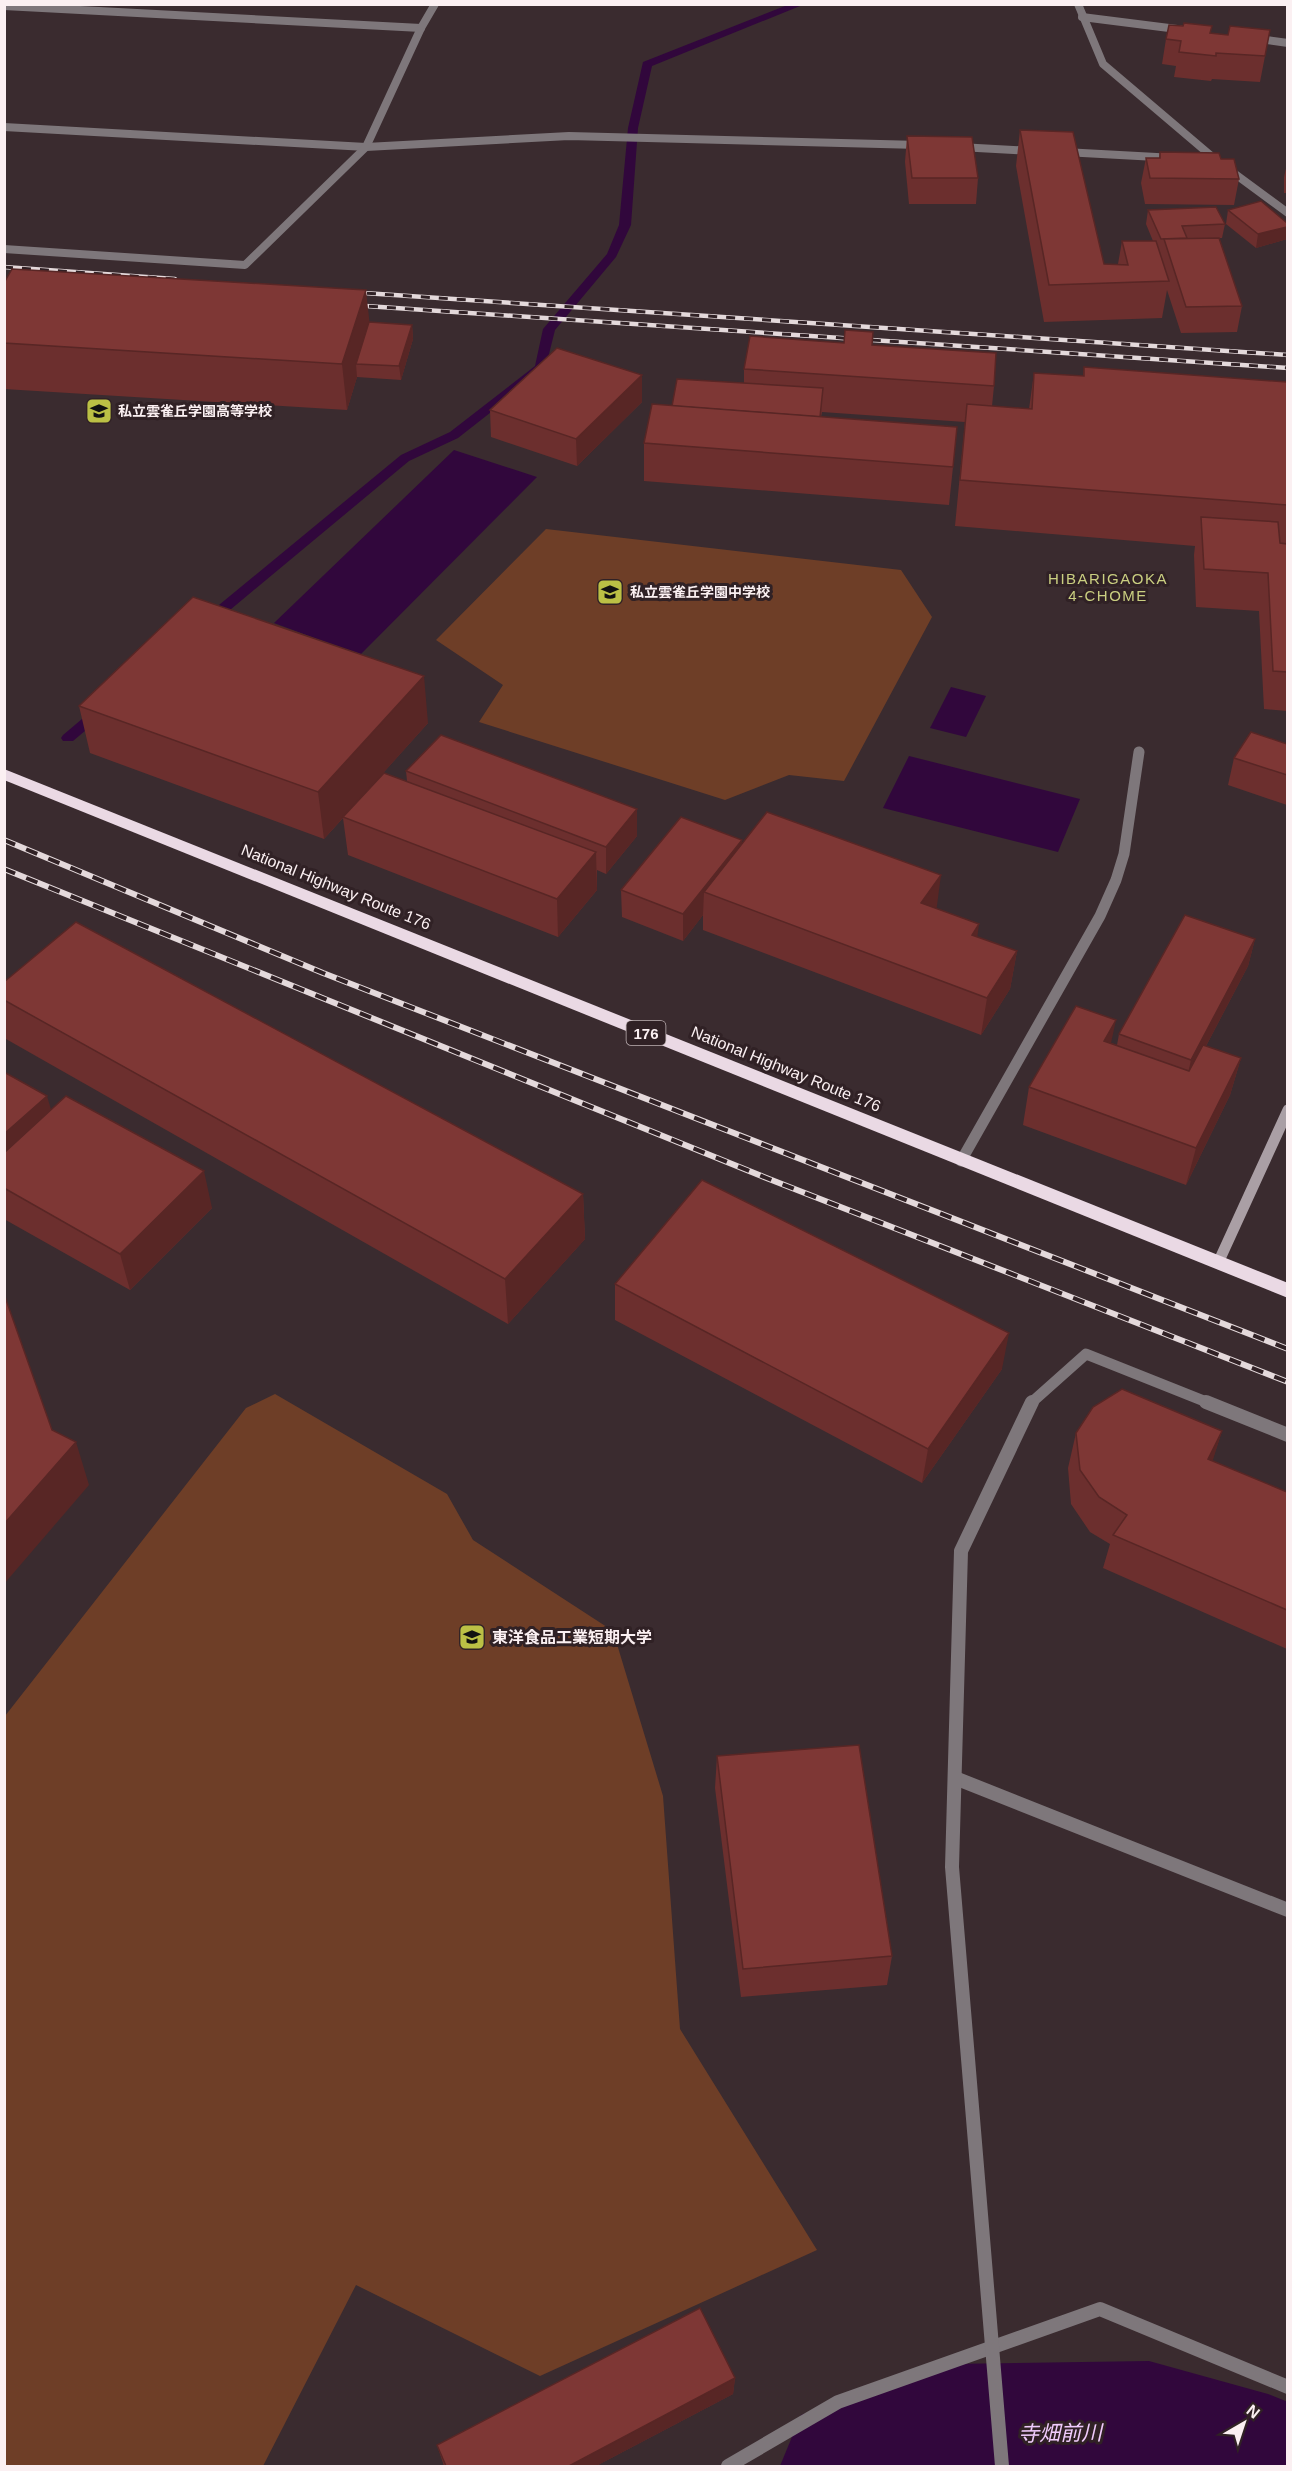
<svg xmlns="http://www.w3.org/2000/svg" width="1292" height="2471" viewBox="0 0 1292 2471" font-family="Arial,'Noto Sans JP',sans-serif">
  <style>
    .green { fill: #6e3e27 }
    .water { fill: #31073c }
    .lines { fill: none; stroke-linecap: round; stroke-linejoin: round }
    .stream { fill: #31073c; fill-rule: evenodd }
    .river { fill: #31073c; fill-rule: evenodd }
    .lane { stroke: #7e777b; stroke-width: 11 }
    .street-far2 { stroke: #7e777b; stroke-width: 8 }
    .street-far1 { stroke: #7e777b; stroke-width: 11 }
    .street { stroke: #7e777b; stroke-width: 14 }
    .secondary { stroke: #aa9fa5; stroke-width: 11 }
    .highway { fill: #ead9e4; fill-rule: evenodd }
    .rail-far1-casing { stroke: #e4d9db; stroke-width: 4.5 }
    .rail-casing { stroke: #e4d9db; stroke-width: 6 }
    .rail-far1 { stroke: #302125; stroke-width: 3; stroke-dasharray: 9; stroke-linecap: butt }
    .rail { stroke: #302125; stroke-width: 4; stroke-dasharray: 12; stroke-linecap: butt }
    .wall { fill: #6c2f2e }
    .shaded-wall { fill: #582625 }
    .building { fill: #7e3735; stroke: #582625; stroke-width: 1.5 }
    .labels { text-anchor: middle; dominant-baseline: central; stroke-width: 6; stroke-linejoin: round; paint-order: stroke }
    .far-poi-label { font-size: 14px; font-weight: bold; fill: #fbf0f2; stroke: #302125; text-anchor: start }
    .far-neighbourhood-label { font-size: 15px; letter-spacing: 1.5px; fill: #cacf81; stroke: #302125 }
    .shield { fill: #302125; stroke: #beb2b4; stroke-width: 1.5 }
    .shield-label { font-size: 15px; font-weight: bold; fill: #fbf0f2 }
    .street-label { font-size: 16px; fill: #fbf0f2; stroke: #302125 }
    .poi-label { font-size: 16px; font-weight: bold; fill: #fbf0f2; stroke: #302125; text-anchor: start }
    .near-water-label { font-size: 21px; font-style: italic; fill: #f0cbfc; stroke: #302125 }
  </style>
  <rect width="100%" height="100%" fill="#3a2b2f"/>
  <g class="green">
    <polygon points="546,529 901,570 932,617 844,781 789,775 725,800 479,722 503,685 436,640"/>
    <polygon points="275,1394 447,1494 473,1540 613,1631 663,1796 680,2029 817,2250 540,2376 356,2285 263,2466 5,2466 5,1716 246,1408"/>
  </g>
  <g class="water">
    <polygon points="454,450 537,477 360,655 274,623"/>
    <polygon points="951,687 986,696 966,737 930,728"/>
    <polygon points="909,756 1080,799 1058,852 883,808"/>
  </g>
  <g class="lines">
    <g class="stream">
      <polygon points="790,4 805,4 652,66 638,128 631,225 616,257 555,330 545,370 458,438 409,461 212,625 202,625 200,622 202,619 401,455 450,432 535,366 543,329 607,254 619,225 628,128 643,62"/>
      <polygon points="100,707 107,711 105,714 73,741 63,741 61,738 63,735 95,708"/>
    </g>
    <polygon class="river" points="1149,2361 1268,2394 1288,2402 1288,2466 780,2466 801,2415 852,2394 949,2364"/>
    <polyline class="lane" points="961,1161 1100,916 1116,880 1124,854 1139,752"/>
    <g class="street-far2">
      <polyline points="1078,4 1103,64 1216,160 1288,213"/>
      <polyline points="4,6 421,28"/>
      <polyline points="1082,17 1185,30"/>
      <polyline points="1253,38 1288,43"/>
      <polyline points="4,127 366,147 569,136 920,145"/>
      <polyline points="959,147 1034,151"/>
      <polyline points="1064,152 1175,158"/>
      <polyline points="4,249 245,265 366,147 421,28 435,4"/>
    </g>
    <polyline class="street-far1" points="1031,1403 1086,1354 1209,1403"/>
    <g class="street">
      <polyline points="1206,1402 1288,1435"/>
      <polyline points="955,1778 1288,1910"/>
      <polyline points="728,2466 838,2402 1100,2309 1288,2387"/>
      <polyline points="1002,2466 952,1867 961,1551 1032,1402"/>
    </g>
    <polyline class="secondary" points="1218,1263 1288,1110"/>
    <polygon class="highway" points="4,769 1288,1283 1288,1298 4,780"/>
    <defs>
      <g id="rail-far1">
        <polyline points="4,267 175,279"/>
        <polyline points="349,292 1288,355"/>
        <polyline points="351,305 1288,368"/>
      </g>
      <g id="rail">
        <polyline points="4,840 323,973 1288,1349"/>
        <polyline points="4,869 769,1179 1288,1382"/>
      </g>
    </defs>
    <use href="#rail-far1" class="rail-far1-casing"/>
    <use href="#rail" class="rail-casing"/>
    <use href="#rail-far1" class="rail-far1"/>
    <use href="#rail" class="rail"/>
  </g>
  <g class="wall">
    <polygon points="1270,30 1260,82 1212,79 1211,81 1174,77 1176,66 1162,64 1166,39 1210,33 1228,35"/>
    <polygon points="1020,130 1104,264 1118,264 1122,241 1153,241 1146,224 1148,210 1225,224 1222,238 1215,238 1242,306 1237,332 1181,333 1167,290 1162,318 1044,322 1016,166"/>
    <polygon points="907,136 978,178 976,204 909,204 905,162"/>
    <polygon points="1160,152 1239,179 1234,205 1145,204 1141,183 1146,158 1159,158"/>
    <polygon points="1287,164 1287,193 1284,193 1284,177"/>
    <polygon points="1228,210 1287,223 1287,239 1256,248 1226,224"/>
    <polygon points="4,283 369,322 412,325 413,339 401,380 357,377 347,410 4,389"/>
    <polygon points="872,345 994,386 992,406 1029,409 1034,373 1083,376 1084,367 1287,382 1287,711 1264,709 1259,611 1196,607 1194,555 1195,546 955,526 965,422 822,412 821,417 953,467 949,505 644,481 644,443 744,383 744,369"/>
    <polygon points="642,375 642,402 577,466 491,437 490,410"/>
    <polygon points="79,706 428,723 374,783 407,781 406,771 637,809 637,836 606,874 597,870 597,890 558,937 348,855 343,818 324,839 90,753"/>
    <polygon points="1287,744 1287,805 1228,785 1234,758"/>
    <polygon points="742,844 936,909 977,937 1017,951 1010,989 981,1035 703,930 703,915 683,941 622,917 621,890"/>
    <polygon points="1255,939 1248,966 1206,1046 1241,1058 1230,1095 1186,1185 1023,1125 1029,1087 1111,1043 1117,1045 1119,1034"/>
    <polygon points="4,982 583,1194 585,1239 508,1324 6,1039 4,1036"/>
    <polygon points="4,1072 51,1110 212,1208 130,1290 4,1219"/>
    <polygon points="615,1284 1002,1369 922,1483 615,1320"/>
    <polygon points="1222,1431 1212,1461 1287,1492 1287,1649 1103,1568 1110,1544 1090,1532 1071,1504 1068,1468 1076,1433"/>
    <polygon points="717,1756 892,1956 887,1985 741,1997 715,1788"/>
    <polygon points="735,2378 733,2394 596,2466 444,2466 437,2445"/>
  </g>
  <g class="shaded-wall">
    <polygon points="1287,227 1287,239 1256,248 1258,234"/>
    <polygon points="366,290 371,336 356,364 357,377 347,410 342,364"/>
    <polygon points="412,325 413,339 401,380 399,366"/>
    <polygon points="642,375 642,402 577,466 576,439"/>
    <polygon points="424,676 428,723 324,839 318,792"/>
    <polygon points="637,809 637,836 606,874 606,847"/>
    <polygon points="742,840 741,867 704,892 703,915 683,941 683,914"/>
    <polygon points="596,852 597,890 558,937 557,899"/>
    <polygon points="941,875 936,913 921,903"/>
    <polygon points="979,924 974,962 972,935"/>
    <polygon points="1255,939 1248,966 1185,1086 1191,1060"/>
    <polygon points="1017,951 1010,989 981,1035 987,998"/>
    <polygon points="1116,1020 1108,1057 1104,1041"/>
    <polygon points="1241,1058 1230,1095 1186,1185 1196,1148"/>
    <polygon points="47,1096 55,1123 4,1167 4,1134"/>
    <polygon points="204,1171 212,1208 130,1290 120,1254"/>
    <polygon points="583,1194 585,1239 508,1324 505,1279"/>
    <polygon points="1009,1333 1002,1369 922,1483 928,1449"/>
    <polygon points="1222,1431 1211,1466 1208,1459"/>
    <polygon points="76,1442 89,1485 4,1584 4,1524"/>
    <polygon points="735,2378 733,2394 596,2466 569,2466"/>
  </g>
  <g class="building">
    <polygon points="1184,23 1212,26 1210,33 1228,35 1230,26 1270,30 1265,56 1216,53 1216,56 1179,52 1181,41 1166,39 1169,25 1183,26"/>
    <polygon points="1020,130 1073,132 1104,264 1128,265 1122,241 1156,241 1169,281 1049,285"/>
    <polygon points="907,136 972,137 978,178 912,178"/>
    <polygon points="1160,152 1219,153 1221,159 1234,159 1239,179 1150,178 1146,158 1160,158"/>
    <polygon points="1261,201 1287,223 1287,227 1258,234 1228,210"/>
    <polygon points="1216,207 1225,224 1182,226 1187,238 1161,239 1148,210"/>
    <polygon points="1219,238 1242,306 1186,307 1164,239"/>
    <polygon points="12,269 366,290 342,364 4,343 4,283"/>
    <polygon points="369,322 412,325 399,366 356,364"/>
    <polygon points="845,330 873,332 872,345 996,353 994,386 744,369 750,336 844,343"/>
    <polygon points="557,348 642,375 576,439 490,410"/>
    <polygon points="1084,367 1287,382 1287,505 960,480 967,404 1032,409 1034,373 1084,376"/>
    <polygon points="677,379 823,388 820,417 672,406"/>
    <polygon points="652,404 957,427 953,467 644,443"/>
    <polygon points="1201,517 1278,522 1280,543 1287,544 1287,672 1273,671 1268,573 1204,569"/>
    <polygon points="193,597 424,676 318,792 79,706"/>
    <polygon points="1251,732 1287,744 1287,775 1234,758"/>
    <polygon points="441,735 637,809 606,847 406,771"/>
    <polygon points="384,773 596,852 557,899 343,817"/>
    <polygon points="767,812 941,875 921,903 979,924 972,935 1017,951 987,998 704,892"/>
    <polygon points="681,817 742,840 683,914 621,890"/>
    <polygon points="1185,915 1255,939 1191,1060 1119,1034"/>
    <polygon points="76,922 583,1194 505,1279 4,1000 4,982"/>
    <polygon points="1076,1006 1116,1020 1104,1041 1189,1071 1203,1045 1241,1058 1196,1148 1029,1087"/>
    <polygon points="4,1072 47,1096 4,1134"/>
    <polygon points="66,1096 204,1171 120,1254 4,1188 4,1153"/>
    <polygon points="702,1180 1009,1333 928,1449 615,1284"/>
    <polygon points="4,1294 52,1430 76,1442 4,1524"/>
    <polygon points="1122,1389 1222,1431 1208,1459 1287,1492 1287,1610 1113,1535 1127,1515 1099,1497 1080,1470 1076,1433 1093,1407"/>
    <polygon points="859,1745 892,1956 743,1969 717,1756"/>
    <polygon points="700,2308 735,2378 569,2466 446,2466 437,2445"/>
  </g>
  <defs>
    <symbol id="school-square" viewBox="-11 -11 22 22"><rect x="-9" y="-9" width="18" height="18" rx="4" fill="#bbc045" stroke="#302125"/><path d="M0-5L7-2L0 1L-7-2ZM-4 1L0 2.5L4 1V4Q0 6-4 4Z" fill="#111"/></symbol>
    <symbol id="university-square" viewBox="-11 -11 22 22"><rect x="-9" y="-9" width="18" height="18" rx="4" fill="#bbc045" stroke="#302125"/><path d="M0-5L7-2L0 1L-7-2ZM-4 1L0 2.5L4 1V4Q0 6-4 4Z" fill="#111"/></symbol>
  </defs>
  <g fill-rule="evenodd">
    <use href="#school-square" x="84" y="396" width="30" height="30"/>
    <use href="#school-square" x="595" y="577" width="30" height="30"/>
    <use href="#university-square" x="457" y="1622" width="30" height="30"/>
  </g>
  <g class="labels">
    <g class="far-poi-label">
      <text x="118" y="411">私立雲雀丘学園高等学校</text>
      <text x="630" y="592">私立雲雀丘学園中学校</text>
    </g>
    <g class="far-neighbourhood-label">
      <text x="1108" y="578">HIBARIGAOKA<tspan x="1108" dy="17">4-CHOME</tspan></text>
    </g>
    <rect class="shield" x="626.5" y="1021" width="39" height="24" rx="4.5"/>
    <g class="shield-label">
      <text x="646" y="1033">176</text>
    </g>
    <g class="street-label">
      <text transform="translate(336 887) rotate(22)">National Highway Route 176</text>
      <text transform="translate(786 1069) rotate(22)">National Highway Route 176</text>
    </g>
    <g class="poi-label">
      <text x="492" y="1637">東洋食品工業短期大学</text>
    </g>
    <g class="near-water-label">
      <text transform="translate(1060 2433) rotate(-1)">寺畑前川</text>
    </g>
  </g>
  <rect width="1292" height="2471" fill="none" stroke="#fbf0f2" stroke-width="12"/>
  <g transform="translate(1244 2423) rotate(39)" stroke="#302125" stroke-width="4.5" paint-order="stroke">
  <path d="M0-4.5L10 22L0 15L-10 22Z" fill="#fbf0f2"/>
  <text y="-9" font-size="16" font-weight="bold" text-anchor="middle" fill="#fbf0f2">N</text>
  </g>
</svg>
